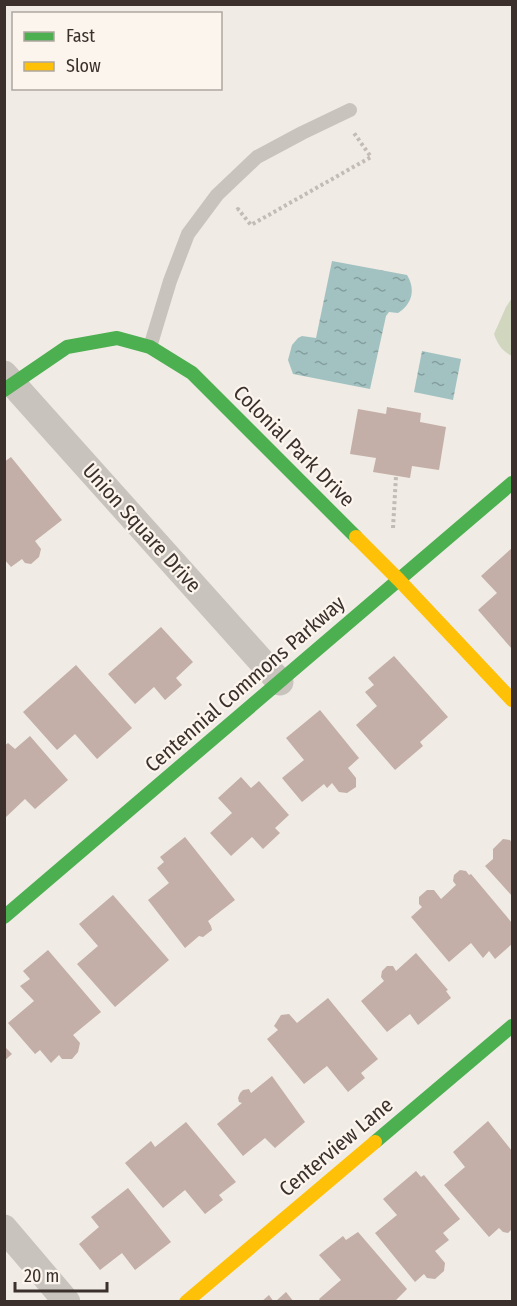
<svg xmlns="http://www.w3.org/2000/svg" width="517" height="1306" viewBox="0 0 517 1306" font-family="'Fira Sans Condensed',sans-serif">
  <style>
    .green { fill: #d1d6bf }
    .water { fill: url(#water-ripples) }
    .building { fill: #c3afa7 }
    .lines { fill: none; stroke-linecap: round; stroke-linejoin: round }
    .path { stroke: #c2bbb6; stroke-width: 4; stroke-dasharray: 3 3; stroke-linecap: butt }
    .lane { stroke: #c9c3be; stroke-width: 14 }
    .street { stroke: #c9c3be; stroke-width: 27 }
    .fast { stroke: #4caf50; stroke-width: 14 }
    .slow { stroke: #ffc107; stroke-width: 14 }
    .labels { text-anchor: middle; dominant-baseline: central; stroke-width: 4.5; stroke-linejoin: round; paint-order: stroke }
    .street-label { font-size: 21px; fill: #3b302b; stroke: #fbf5ee }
  </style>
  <defs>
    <pattern id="water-ripples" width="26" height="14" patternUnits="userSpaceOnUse" patternTransform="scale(1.5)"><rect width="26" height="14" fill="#a1c2c1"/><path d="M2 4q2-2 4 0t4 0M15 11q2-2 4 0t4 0" fill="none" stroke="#849e9d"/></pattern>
  </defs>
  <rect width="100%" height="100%" fill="#f0ebe5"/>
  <path class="green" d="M512,298V356C502,351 498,345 494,334L506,307Z"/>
  <g class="water">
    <path d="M332,261L407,275C416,290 412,304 398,313L389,312L386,316L370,389L293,374L288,360L292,345L298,338L302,336L316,338Z"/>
    <polygon points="422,351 461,359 453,400 414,392"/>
  </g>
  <g class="building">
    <polygon points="387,407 421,413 420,422 446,427 439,470 412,466 410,478 373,472 376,458 350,454 358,409 386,414"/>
    <polygon points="11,457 62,520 35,541 41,549 39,557 31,564 25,563 22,559 11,567 4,559 4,462"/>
    <polygon points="512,548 512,649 478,610 497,593 481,576"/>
    <polygon points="161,627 193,662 176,678 182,685 165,700 154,687 135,704 108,674"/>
    <polygon points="394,656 448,717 420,742 423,746 395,770 356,725 377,706 365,692 374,685 368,678"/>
    <polygon points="76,665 132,728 97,759 75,734 57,750 23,712"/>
    <polygon points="320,710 359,758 348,768 356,778 356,787 347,793 339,792 332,783 327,788 324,784 302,802 282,778 304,760 286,738"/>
    <polygon points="30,736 68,780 35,809 25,799 6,817 4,746 8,743 15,749"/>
    <polygon points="241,777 251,788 259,781 289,815 275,828 280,833 263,849 252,837 231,856 210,833 232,813 218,798"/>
    <polygon points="185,837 235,900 208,921 211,926 212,930 203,937 199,936 185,948 148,900 169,883 157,868 164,862 160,857"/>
    <polygon points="503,839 510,840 512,843 512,896 485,866 493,859 493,849"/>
    <polygon points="460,870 466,871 469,875 471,874 512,923 512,944 495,959 489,951 483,958 471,943 449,962 411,917 422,907 419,904 419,897 427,890 434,890 441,899 456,885 453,881 454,875"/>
    <polygon points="113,895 169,960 115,1007 77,964 98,946 79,924"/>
    <polygon points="48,950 101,1012 73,1035 80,1043 78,1052 72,1059 62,1059 59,1055 51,1063 40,1050 35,1054 8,1023 34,1001 20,986 30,979 23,971"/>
    <polygon points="416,953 448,990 446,991 451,998 418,1025 410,1014 387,1032 361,1001 384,981 381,977 382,971 387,966 393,966 396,971"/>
    <polygon points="328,998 378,1059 361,1073 365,1078 348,1092 327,1066 304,1084 267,1039 278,1030 274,1026 281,1015 289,1014 297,1023"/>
    <polygon points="4,1046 12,1054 4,1061"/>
    <polygon points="272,1076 305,1122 275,1148 265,1138 243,1156 217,1124 242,1103 239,1102 238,1098 240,1093 243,1090 249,1089 251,1093"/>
    <polygon points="488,1121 512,1151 512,1209 511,1210 512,1211 512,1229 508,1233 503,1232 499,1228 489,1237 444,1185 465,1167 453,1152"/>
    <polygon points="186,1122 236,1182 219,1195 223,1200 205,1214 185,1190 163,1208 125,1163 151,1141 155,1147"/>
    <polygon points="416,1171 421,1177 424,1175 460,1219 443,1233 449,1240 435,1251 445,1263 444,1271 435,1279 427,1278 424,1274 415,1282 375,1233 397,1215 383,1199"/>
    <polygon points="128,1188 171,1242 135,1270 122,1253 100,1270 79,1244 99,1227 91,1217"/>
    <polygon points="358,1232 407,1289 394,1302 321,1302 319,1299 341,1280 319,1255 343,1236 346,1240"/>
    <polygon points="286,1292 294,1302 275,1302"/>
    <polygon points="269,1295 274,1302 261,1302"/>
  </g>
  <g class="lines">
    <g class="path">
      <polyline points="237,210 238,209 251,225 371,157 354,133"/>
      <polyline points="393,528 396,476"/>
    </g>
    <polyline class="lane" points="150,347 170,281 188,234 217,195 257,157 302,133 350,110"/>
    <g class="street">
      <polyline points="4,374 280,682"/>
      <polyline points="4,1228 67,1302"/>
    </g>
    <g class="fast">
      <polyline points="4,390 67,347 117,338 150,347 192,373 356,537"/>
      <polyline points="4,917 512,483"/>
      <polyline points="375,1142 512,1026"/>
    </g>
    <g class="slow">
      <polyline points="356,537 399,580 512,700"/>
      <polyline points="186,1302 375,1142"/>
    </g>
  </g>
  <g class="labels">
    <g class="street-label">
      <text transform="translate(294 446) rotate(45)">Colonial Park Drive</text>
      <text transform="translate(142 528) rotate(48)">Union Square Drive</text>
      <text transform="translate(245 684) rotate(-41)">Centennial Commons Parkway</text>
      <text transform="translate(336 1147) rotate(-40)">Centerview Lane</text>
    </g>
  </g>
  <rect width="517" height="1306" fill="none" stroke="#3b302b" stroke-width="12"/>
  <rect x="12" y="12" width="210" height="78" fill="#fbf5ee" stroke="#aea6a0" stroke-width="1.5"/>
  <rect x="24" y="32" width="30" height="9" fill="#4caf50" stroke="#aea6a0" stroke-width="1.5"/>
  <text x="66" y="42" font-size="18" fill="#3b302b">Fast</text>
  <rect x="24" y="62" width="30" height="9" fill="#ffc107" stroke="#aea6a0" stroke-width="1.5"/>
  <text x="66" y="72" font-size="18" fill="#3b302b">Slow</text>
  <path d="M15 1282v9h92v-9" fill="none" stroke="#3b302b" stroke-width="3"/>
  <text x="24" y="1282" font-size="18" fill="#3b302b" stroke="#fbf5ee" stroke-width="4.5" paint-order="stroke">20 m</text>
</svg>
